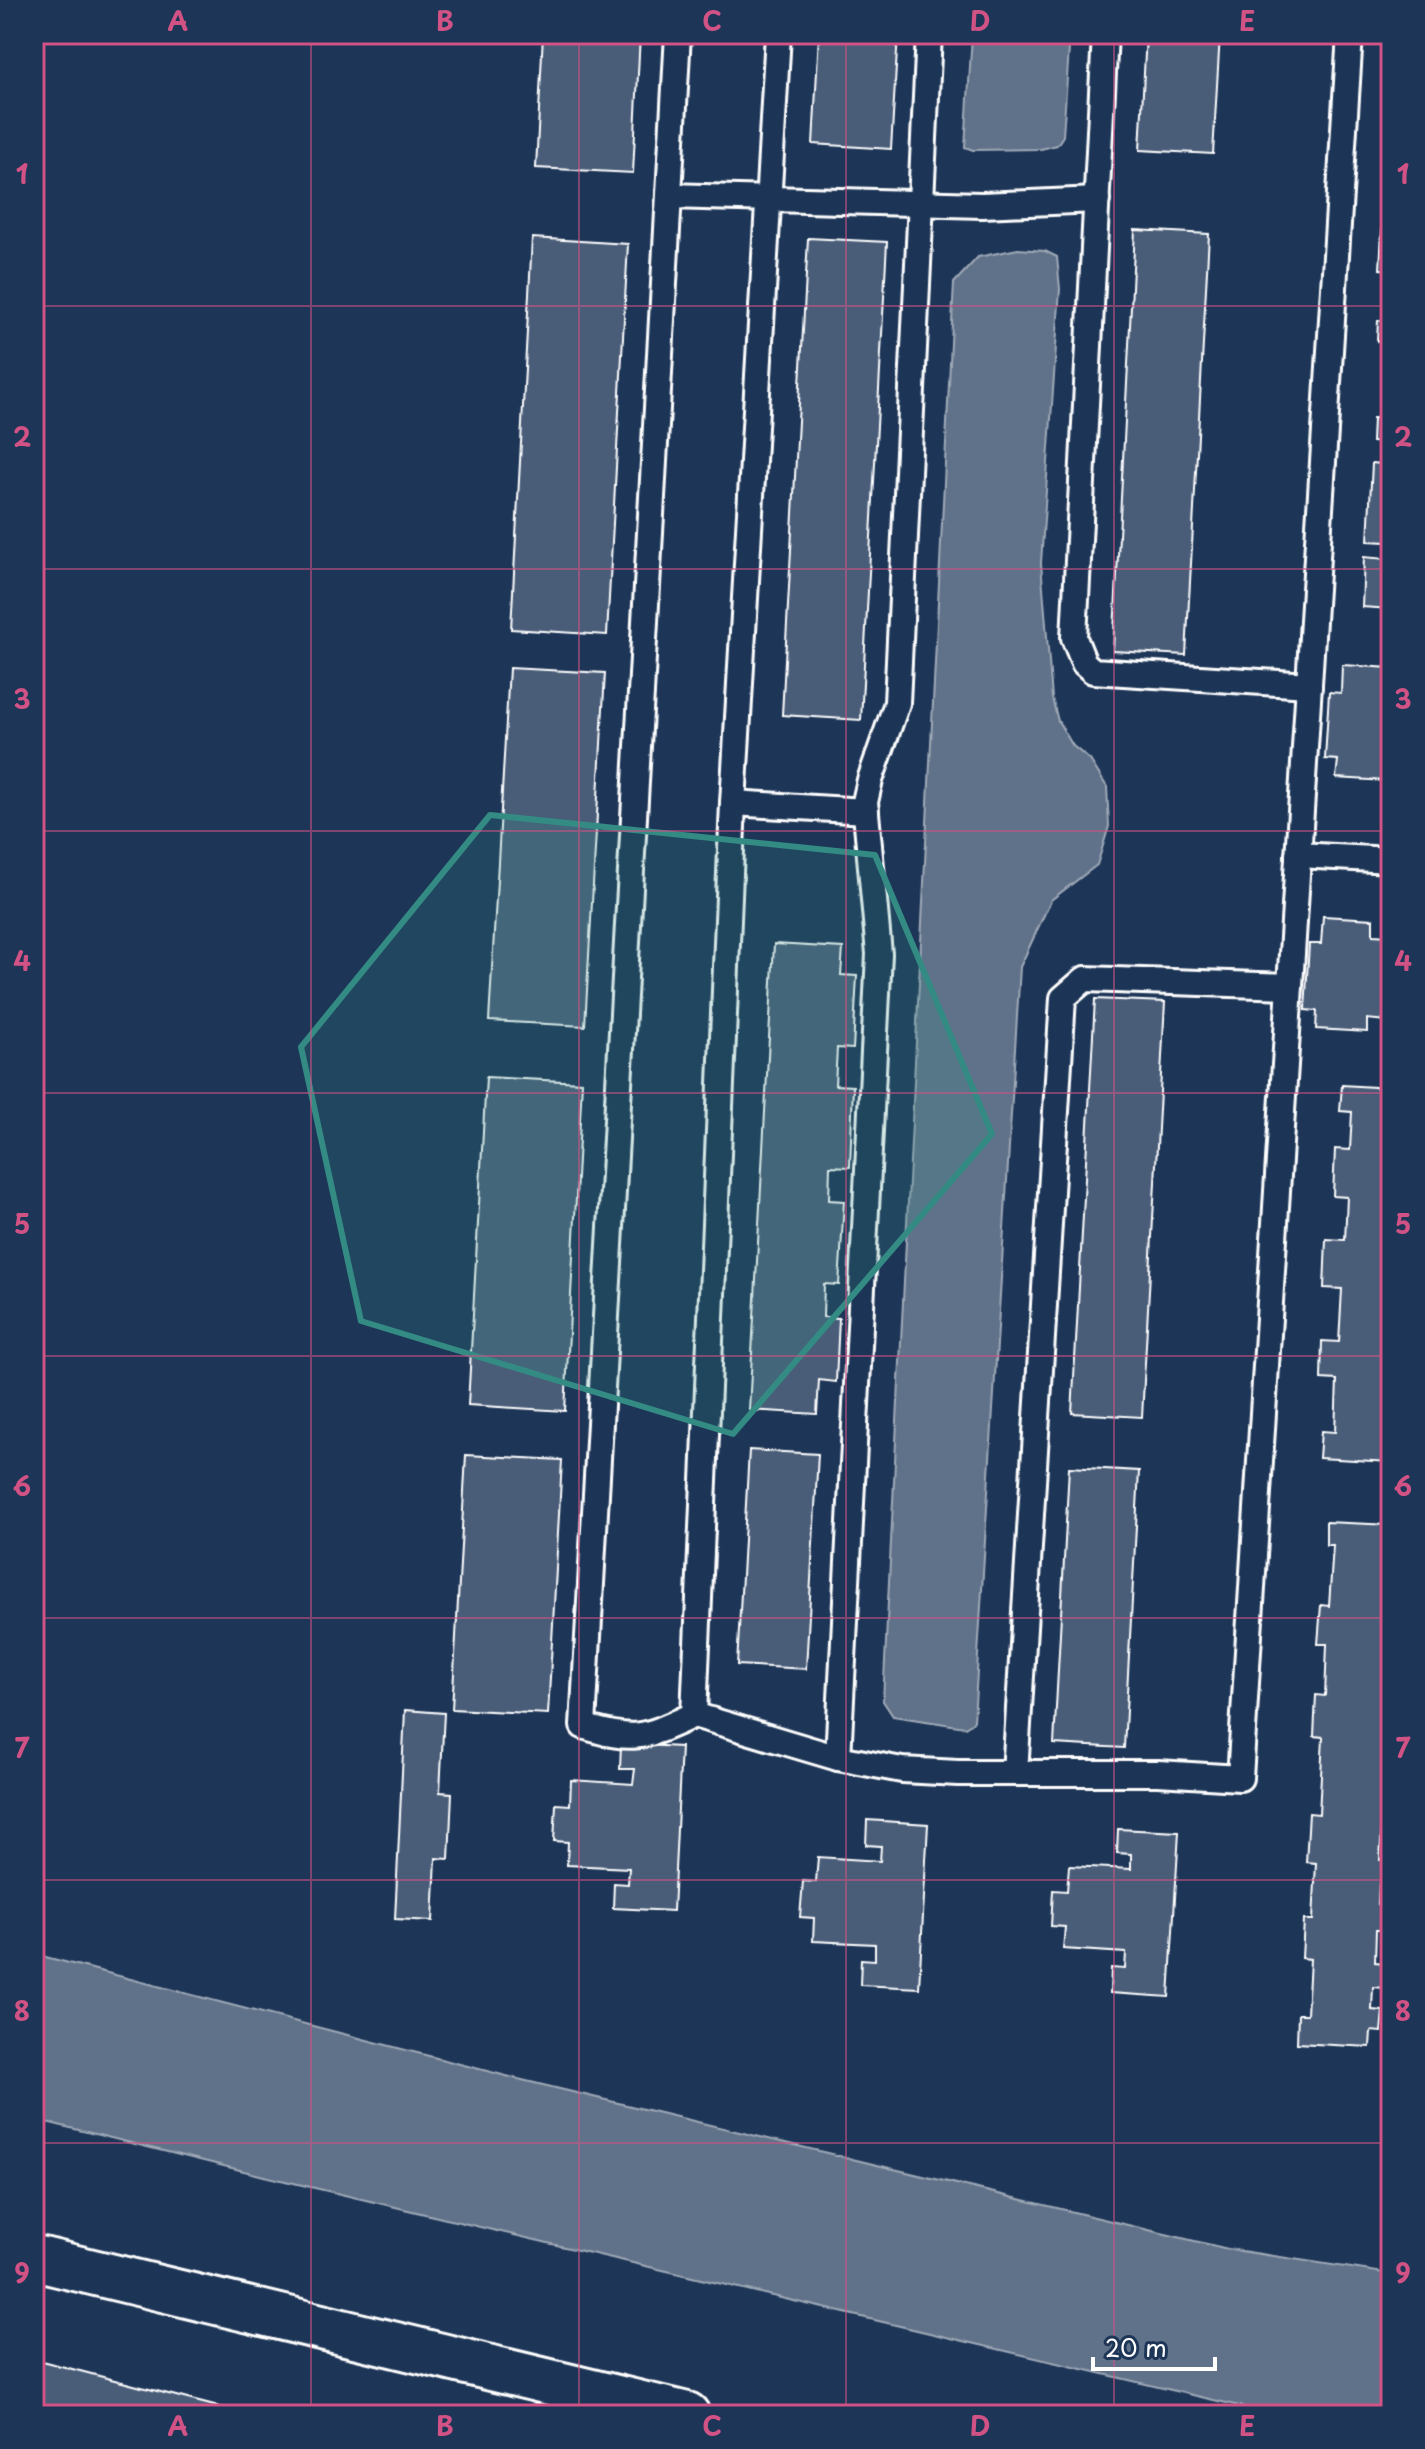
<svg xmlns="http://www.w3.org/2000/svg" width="1425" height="2449" viewBox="0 0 1425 2449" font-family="'Playpen Sans',sans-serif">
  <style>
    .water { fill: #617289; stroke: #a0aab8; stroke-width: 2 }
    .building { fill: #4a5d79; stroke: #fff; stroke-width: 2 }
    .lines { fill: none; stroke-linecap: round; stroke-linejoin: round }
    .lane-casing { stroke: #fff; stroke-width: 30 }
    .street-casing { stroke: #fff; stroke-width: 50 }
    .lane { stroke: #1d3557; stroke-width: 24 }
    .street { stroke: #1d3557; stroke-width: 44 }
    .marked { fill: #338b84; fill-opacity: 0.2; stroke: #338b84; stroke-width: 6; stroke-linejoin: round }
    .grid { fill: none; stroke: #d15284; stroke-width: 2; stroke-opacity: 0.55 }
    .neatline { fill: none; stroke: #d15284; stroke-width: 3 }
    .grid-label { font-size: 26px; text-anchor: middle; font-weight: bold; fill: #d15284 }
  </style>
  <rect width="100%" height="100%" fill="#1d3557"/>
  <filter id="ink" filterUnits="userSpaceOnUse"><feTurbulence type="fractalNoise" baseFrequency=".0125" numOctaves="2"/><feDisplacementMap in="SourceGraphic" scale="16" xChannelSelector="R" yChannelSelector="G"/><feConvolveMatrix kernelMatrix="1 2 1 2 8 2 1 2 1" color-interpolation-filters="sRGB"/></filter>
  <g filter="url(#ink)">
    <g class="water">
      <polygon points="972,34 1070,34 1063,136 1057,145 1041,149 973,150 965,147"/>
      <polygon points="1018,249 1045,251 1057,257 1060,289 1041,563 1052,698 1058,721 1073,746 1090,760 1107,787 1109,826 1097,865 1051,900 1020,967 974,1721 965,1727 893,1716 883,1701 954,283 978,257"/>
      <polygon points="34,1954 518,2079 1228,2249 1391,2274 1391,2415 1277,2415 264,2176 34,2119"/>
    </g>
    <g class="building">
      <polygon points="543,34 640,34 633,173 536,168"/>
      <polygon points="819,34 898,34 891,149 813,144"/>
      <polygon points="1146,34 1220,34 1213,154 1140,150"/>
      <polygon points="1388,132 1391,133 1391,177 1385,177"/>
      <polygon points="1135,230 1209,234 1186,655 1113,651"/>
      <polygon points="1382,230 1391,230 1391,270 1380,269"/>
      <polygon points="532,238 628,244 607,635 511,629"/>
      <polygon points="808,238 887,242 861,720 782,715"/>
      <polygon points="1391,316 1391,348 1390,342 1377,341 1378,320 1391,321"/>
      <polygon points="1373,418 1391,419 1391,443 1372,442"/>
      <polygon points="1372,463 1391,465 1391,609 1362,607 1364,557 1386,559 1387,542 1368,541"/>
      <polygon points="1342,665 1391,668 1391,768 1388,768 1387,781 1336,778 1338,760 1325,759 1329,692 1341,693"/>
      <polygon points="509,668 605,673 585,1026 489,1021"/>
      <polygon points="1323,916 1373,919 1373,935 1390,936 1391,924 1391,1042 1385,1042 1386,1021 1367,1019 1367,1032 1316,1029 1317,1011 1305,1010 1309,944 1321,944"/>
      <polygon points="774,944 843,948 841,975 857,976 853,1049 837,1048 835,1085 853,1086 850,1167 830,1166 829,1200 844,1201 839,1285 824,1284 823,1317 839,1318 836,1382 819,1380 817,1414 749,1410"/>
      <polygon points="1095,999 1165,1002 1142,1417 1072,1413"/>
      <polygon points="486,1077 582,1082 565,1411 468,1405"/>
      <polygon points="1342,1085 1391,1088 1391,1462 1319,1458 1321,1431 1335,1432 1337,1380 1321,1379 1322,1341 1339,1342 1342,1289 1324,1288 1326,1239 1345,1240 1347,1197 1333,1196 1335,1149 1350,1150 1352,1112 1340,1111"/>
      <polygon points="749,1450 818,1454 806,1669 737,1665"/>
      <polygon points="466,1455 562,1460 548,1714 452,1709"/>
      <polygon points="1069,1467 1139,1471 1124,1748 1054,1744"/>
      <polygon points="1326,1522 1391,1525 1391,1714 1388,1714 1386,1753 1391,1753 1391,1780 1385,1779 1383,1802 1391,1802 1391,1823 1382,1822 1380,1860 1390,1860 1389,1885 1379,1884 1378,1905 1388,1906 1387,1930 1376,1930 1375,1962 1385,1963 1384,1988 1373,1987 1372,2010 1383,2011 1381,2032 1371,2031 1370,2047 1297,2043 1298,2014 1307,2014 1310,1959 1302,1958 1304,1920 1313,1920 1316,1863 1306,1862 1309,1813 1319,1814 1323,1737 1314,1736 1316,1695 1325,1696 1327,1644 1318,1644 1321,1605 1329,1606 1333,1545 1326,1545"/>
      <polygon points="405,1710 444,1713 440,1792 452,1793 449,1859 436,1858 433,1921 395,1919"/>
      <polygon points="621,1744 681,1747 673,1911 613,1908 614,1883 628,1884 629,1868 567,1865 568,1842 554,1841 556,1804 570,1805 571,1780 633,1784 635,1769 620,1769"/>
      <polygon points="867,1820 928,1824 919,1988 860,1985 861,1959 875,1960 875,1944 813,1941 814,1918 800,1917 803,1881 816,1882 818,1857 880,1861 881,1846 866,1845"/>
      <polygon points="1118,1829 1179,1832 1169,1997 1110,1993 1111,1968 1125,1969 1126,1953 1063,1949 1065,1927 1051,1926 1053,1890 1067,1891 1069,1866 1131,1869 1131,1854 1117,1853"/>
      <polygon points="34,2359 249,2415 34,2415"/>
    </g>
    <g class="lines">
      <defs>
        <g id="lane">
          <path d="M678,34L583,1726C635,1743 645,1737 694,1715"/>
          <polyline points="778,34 733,803 694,1715 838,1758 902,1770 958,1773 1158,1773 1240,1778 1350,34"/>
          <polyline points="1105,34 1074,638 1084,663 1093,671 1309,685"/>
          <polyline points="669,196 982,205 1097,200"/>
          <polyline points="733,803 866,811"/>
          <polyline points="1298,855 1391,860"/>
          <polyline points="838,1758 879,954 865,802 870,780 897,703 929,34"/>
          <polyline points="1015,1773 1063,998 1085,979 1290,986"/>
        </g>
        <polyline id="street" points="34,2258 687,2415"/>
      </defs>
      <use href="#lane" class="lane-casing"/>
      <use href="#street" class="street-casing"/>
      <use href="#lane" class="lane"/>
      <use href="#street" class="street"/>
    </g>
  </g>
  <path class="marked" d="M490,815L875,855L992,1134L733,1434L361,1321L301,1047Z"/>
  <path class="grid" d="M311,34V2415M579,34V2415M846,34V2415M1114,34V2415M34,306H1391M34,569H1391M34,831H1391M34,1093H1391M34,1356H1391M34,1618H1391M34,1880H1391M34,2143H1391"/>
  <rect width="1425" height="2449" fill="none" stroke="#1d3557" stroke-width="88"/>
  <path d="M1093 2357v12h122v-12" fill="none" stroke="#ffffff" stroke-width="4"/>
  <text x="1105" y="2357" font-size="24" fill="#ffffff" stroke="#1d3557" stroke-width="6" paint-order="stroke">20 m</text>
  <rect x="44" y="44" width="1337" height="2361" class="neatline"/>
  <g class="grid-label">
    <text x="178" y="31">A</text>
    <text x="445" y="31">B</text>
    <text x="712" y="31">C</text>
    <text x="980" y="31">D</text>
    <text x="1247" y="31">E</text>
    <text x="22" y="184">1</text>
    <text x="1403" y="184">1</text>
    <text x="22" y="447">2</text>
    <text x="1403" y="447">2</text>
    <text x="22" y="709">3</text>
    <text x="1403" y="709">3</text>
    <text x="22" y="971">4</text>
    <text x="1403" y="971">4</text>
    <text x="22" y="1234">5</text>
    <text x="1403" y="1234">5</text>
    <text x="22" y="1496">6</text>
    <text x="1403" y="1496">6</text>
    <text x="22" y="1758">7</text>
    <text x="1403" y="1758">7</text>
    <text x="22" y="2021">8</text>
    <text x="1403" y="2021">8</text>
    <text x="22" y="2283">9</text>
    <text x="1403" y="2283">9</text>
    <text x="178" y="2436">A</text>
    <text x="445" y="2436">B</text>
    <text x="712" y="2436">C</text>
    <text x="980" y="2436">D</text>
    <text x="1247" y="2436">E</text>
  </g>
</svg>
